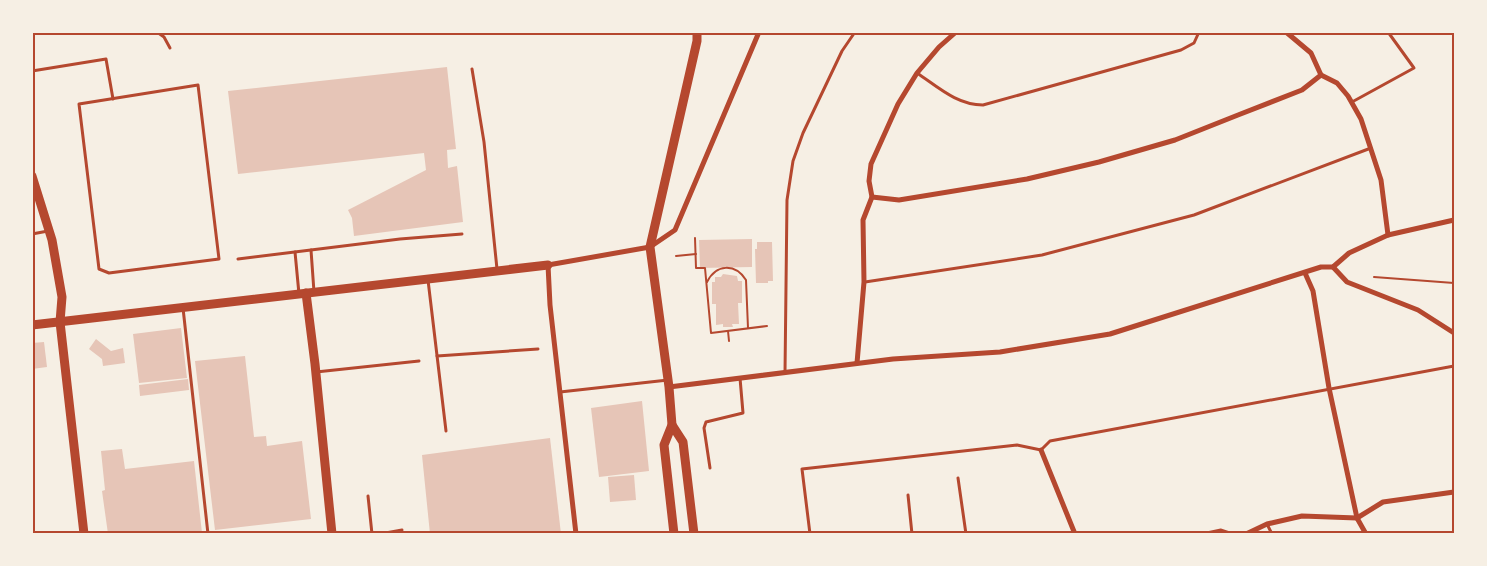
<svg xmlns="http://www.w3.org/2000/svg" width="1487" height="566" viewBox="0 0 1487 566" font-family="Signika,sans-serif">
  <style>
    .building { fill: #e6c5b7 }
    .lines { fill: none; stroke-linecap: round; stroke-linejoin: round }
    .path { stroke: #b5482f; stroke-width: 2 }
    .service { stroke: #b5482f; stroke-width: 3 }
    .minor { stroke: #b5482f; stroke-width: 5 }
    .tertiary { stroke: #b5482f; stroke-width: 9 }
    .secondary { stroke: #b5482f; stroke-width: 9 }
    .neatline { fill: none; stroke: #b5482f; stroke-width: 2 }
  </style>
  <rect width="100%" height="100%" fill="#f6efe4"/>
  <g class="building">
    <polygon points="447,67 456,149 447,150 448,168 457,166 463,222 354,236 352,218 348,210 426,170 424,153 238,174 228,91"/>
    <polygon points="752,239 752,267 700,268 699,240"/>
    <polygon points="757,242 772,242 773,281 768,281 768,283 756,283 755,249 757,249"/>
    <polygon points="723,274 737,276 738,281 742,281 742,303 738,303 739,324 732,324 733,327 723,327 723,324 716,325 716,304 712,304 712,282 715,282 715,277 721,277"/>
    <polygon points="181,328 187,378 139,383 133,334"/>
    <polygon points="96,339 111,351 123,348 125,363 103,366 102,359 89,349"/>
    <polygon points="44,342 47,367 32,369 32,343"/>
    <polygon points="245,356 254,437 266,436 267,446 302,441 311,519 215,530 195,361"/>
    <polygon points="188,379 189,390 140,396 139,385"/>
    <polygon points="642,401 649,471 599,477 591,408"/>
    <polygon points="550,438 561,534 430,534 422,455"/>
    <polygon points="122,449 125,469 194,461 202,533 108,534 102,491 105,490 101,451"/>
    <polygon points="634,475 636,500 610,502 608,477"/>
  </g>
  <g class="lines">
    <g class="path">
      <polyline points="695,238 696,268 705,268 711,333 767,326"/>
      <polyline points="676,256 696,254"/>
      <polyline points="1374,277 1454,283"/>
      <path d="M707,282C716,264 735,263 746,280L748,328"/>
      <polyline points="728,331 729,341"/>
    </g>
    <g class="service">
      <polyline points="157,32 164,37 170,48"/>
      <polyline points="472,69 484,142 497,269"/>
      <polyline points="32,71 106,59 113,99"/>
      <path d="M917,73C938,87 957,105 983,105L1181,50L1194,43L1199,32"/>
      <polygon points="198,85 219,259 109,273 99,269 79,104"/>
      <polyline points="1352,102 1414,68 1388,32"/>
      <polyline points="32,234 48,231"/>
      <polyline points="311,250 314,292"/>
      <polyline points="295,252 299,294"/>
      <polyline points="238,259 400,239 462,234"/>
      <polyline points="428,280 446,431"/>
      <polyline points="865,282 1042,255 1194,215 1371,148"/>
      <polyline points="183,308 208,534"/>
      <polyline points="437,356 538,349"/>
      <polyline points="316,372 419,361"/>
      <polyline points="785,373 787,200 793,161 803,133 842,51 855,32"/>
      <polyline points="560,392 668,380"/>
      <polyline points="710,468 704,428 706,422 743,413 740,378"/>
      <polyline points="958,478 966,534"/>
      <polyline points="908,495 912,534"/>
      <polyline points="368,496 372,534"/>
      <polyline points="1267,524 1272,534"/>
      <polyline points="380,534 402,530"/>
      <polyline points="810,534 802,469 1017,445 1041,450 1050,441 1454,366"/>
    </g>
    <g class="minor">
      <polyline points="1286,32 1311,53 1321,75 1337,83 1348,96 1361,119 1381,180 1388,235"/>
      <polyline points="872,197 899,200 1027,179 1099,162 1175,140 1238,115 1302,90 1321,75"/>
      <polyline points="1333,267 1347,282 1418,310 1454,333"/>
      <polyline points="1305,273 1313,291 1329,388 1357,518 1366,534"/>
      <polyline points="857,363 864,282 863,220 872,197 869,181 871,164 898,104 917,73 939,47 956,32"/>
      <polyline points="669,387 893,359 1000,352 1110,334 1321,267 1333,267 1349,253 1388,235 1454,220"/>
      <polyline points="1041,450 1075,534"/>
      <polyline points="1357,518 1383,502 1454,492"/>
      <polyline points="576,534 550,305 548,265 650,247 675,230 759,32"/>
      <polyline points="1207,534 1221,531 1230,534"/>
      <polyline points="1246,534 1267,524 1302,516 1357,518"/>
    </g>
    <g class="tertiary">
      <polyline points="306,293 315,364 332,534"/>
      <polyline points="672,425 683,442 694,534"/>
      <polyline points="674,534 664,445 672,425 669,387 650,247 697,41 697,32"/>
    </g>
    <g class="secondary">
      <polyline points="32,176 52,240 62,297 60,322 84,534"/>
      <polyline points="32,325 548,265"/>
    </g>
  </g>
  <rect width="1487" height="566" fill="none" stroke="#f6efe4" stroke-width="68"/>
  <rect x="34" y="34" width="1419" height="498" class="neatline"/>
</svg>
